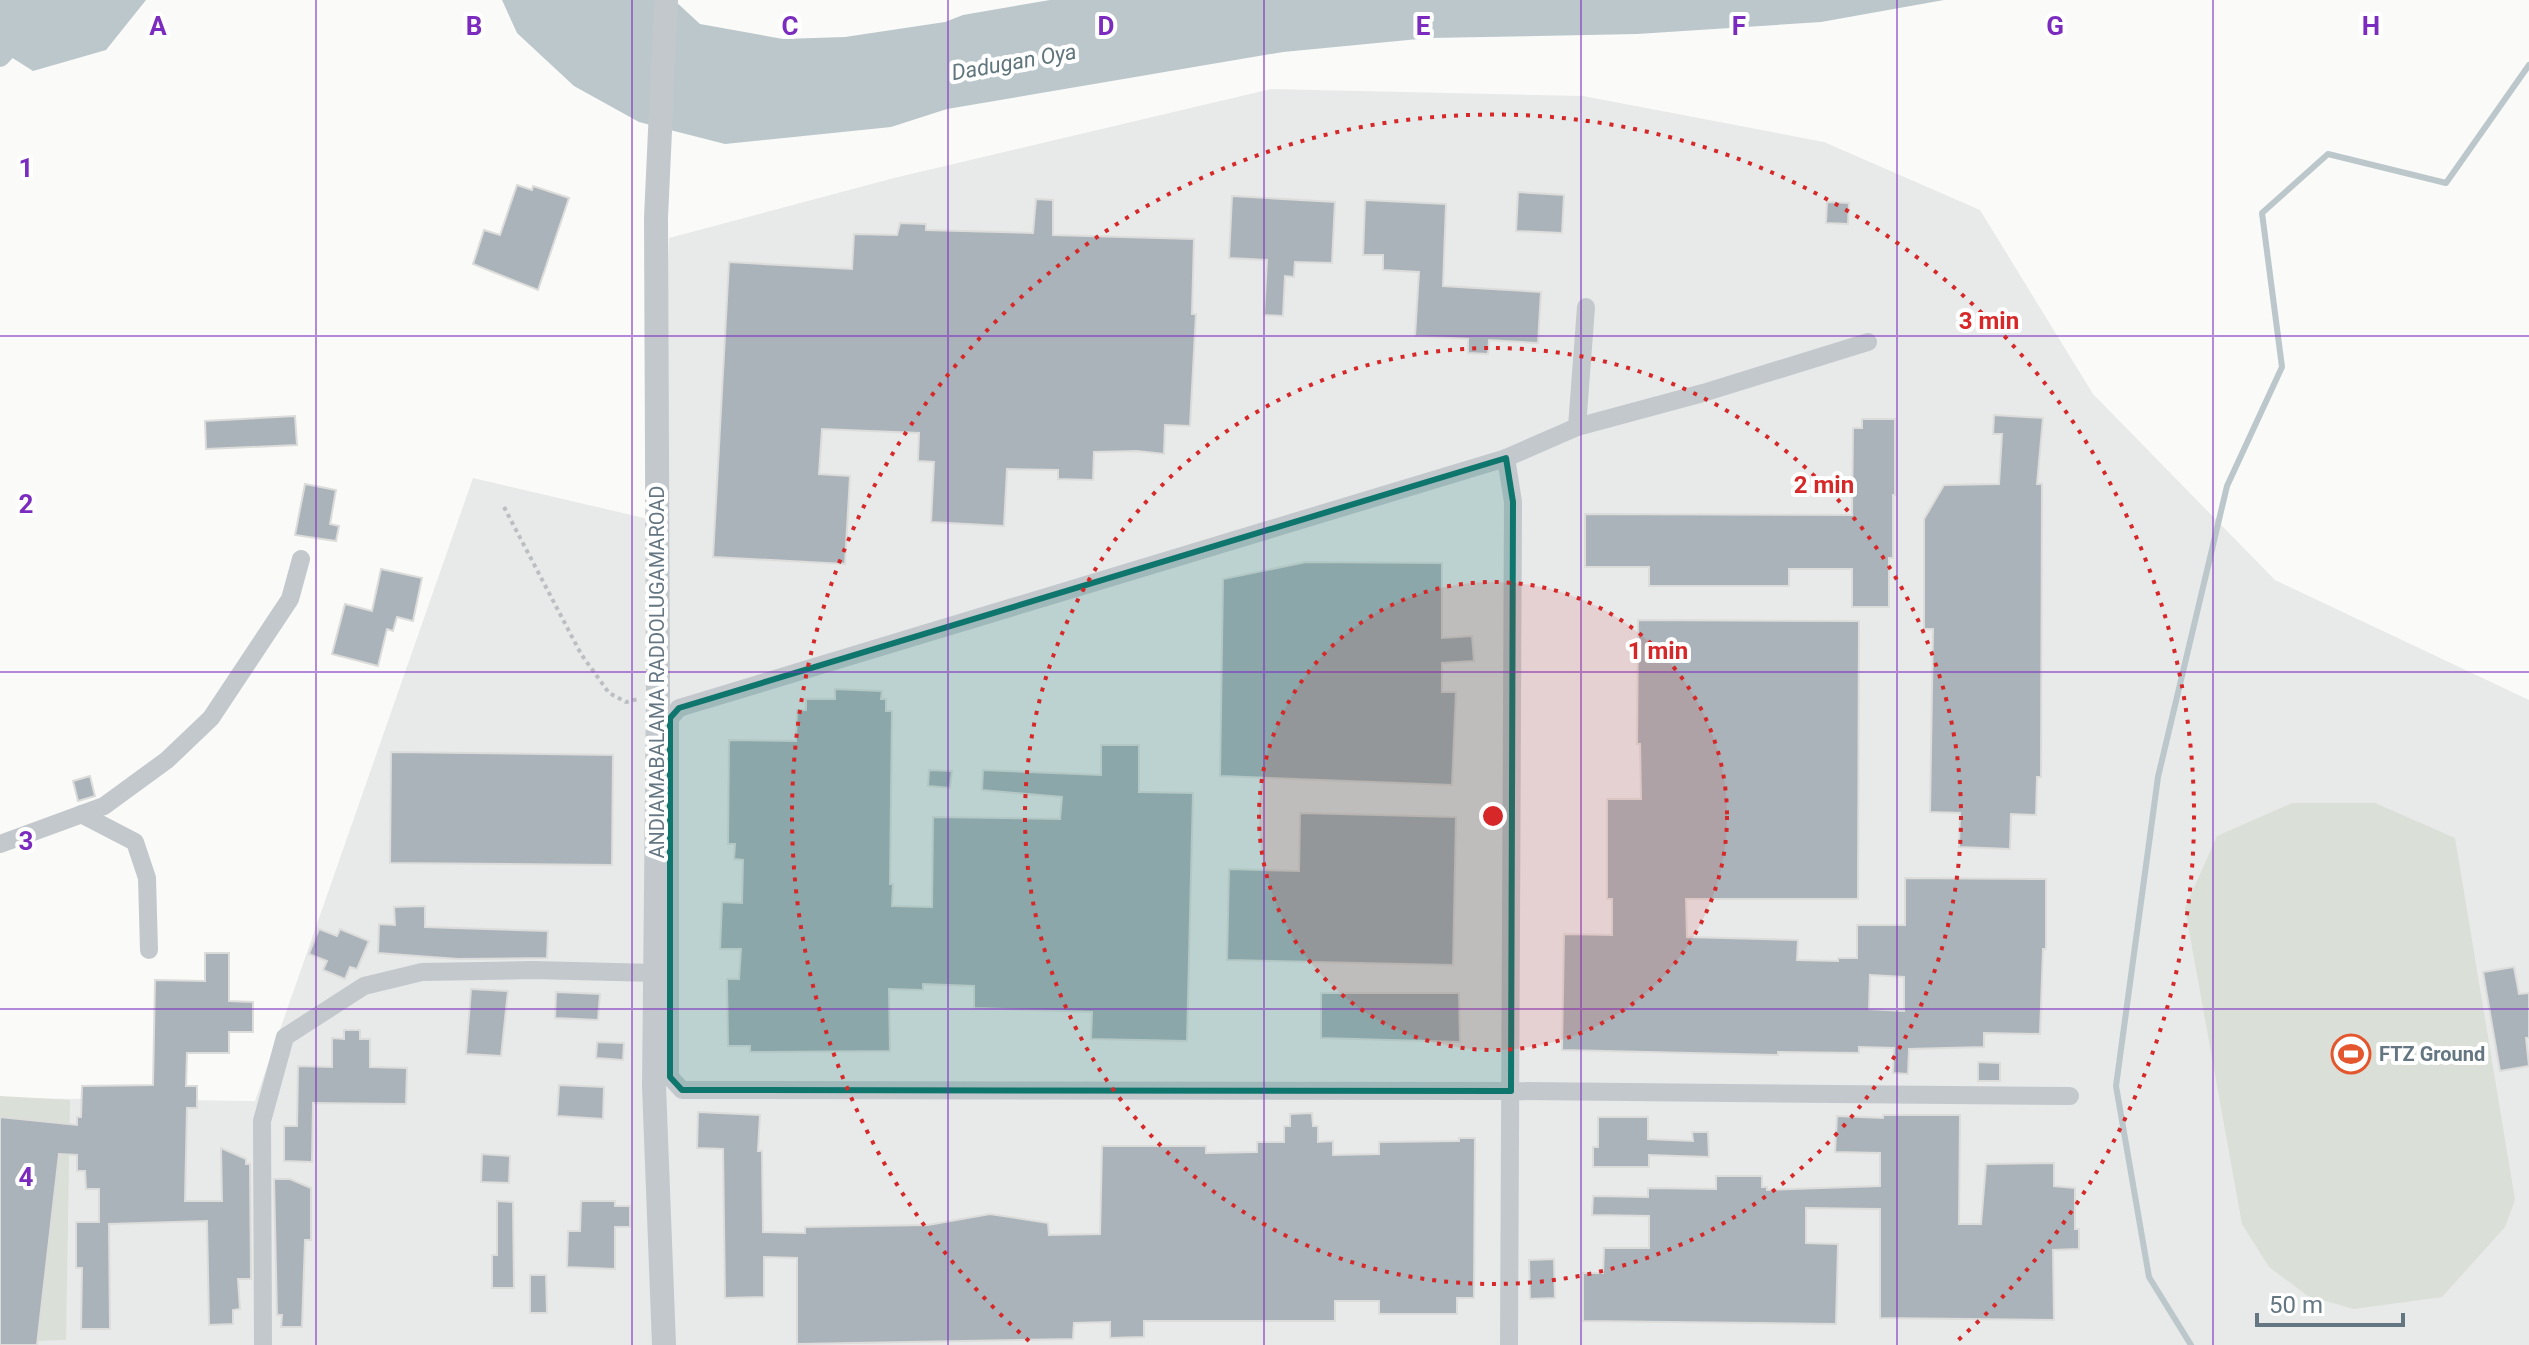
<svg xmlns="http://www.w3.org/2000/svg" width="2529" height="1345" viewBox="0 0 2529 1345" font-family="Roboto,sans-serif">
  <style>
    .built { fill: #e8e9e9 }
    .green { fill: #dadfd7 }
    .water { fill: #bbc7cb }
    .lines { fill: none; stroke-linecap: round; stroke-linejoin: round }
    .stream { stroke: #bbc7cb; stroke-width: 6 }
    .canal { stroke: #bbc7cb; stroke-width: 20 }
    .building { fill: #aab3b9; stroke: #dcdcda; stroke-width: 2; fill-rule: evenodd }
    .path { stroke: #bbbfc2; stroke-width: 4; stroke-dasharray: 4 4; stroke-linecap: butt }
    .minor { stroke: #c3c8cc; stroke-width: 18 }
    .tertiary { stroke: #c3c8cc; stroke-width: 24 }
    .marked { fill: #0f766e; fill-opacity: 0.2; stroke: #0f766e; stroke-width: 6; stroke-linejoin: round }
    .grid { fill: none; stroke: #7b2cbf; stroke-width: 2; stroke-opacity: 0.55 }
    .ring { fill: none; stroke: #d62828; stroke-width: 4; stroke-dasharray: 4 8 }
    .labels { text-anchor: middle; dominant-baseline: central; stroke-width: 8; stroke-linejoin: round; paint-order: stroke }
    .street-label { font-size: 20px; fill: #657683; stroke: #fff }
    .poi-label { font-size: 20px; font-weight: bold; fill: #657683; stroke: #fff; text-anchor: start }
    .water-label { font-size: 22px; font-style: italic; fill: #60757c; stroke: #fff }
    .grid-label { font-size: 26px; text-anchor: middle; font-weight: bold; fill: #7b2cbf; stroke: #fff; stroke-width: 8; stroke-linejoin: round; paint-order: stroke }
    .centre { fill: #d62828; stroke: #fff; stroke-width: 4 }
    .ring-label { font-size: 24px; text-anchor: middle; font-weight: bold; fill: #d62828; stroke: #fff; stroke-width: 8; stroke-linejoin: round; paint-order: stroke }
  </style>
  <rect width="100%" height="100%" fill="#fafaf8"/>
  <polygon class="built" points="1271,89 1583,96 1824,142 1980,210 2093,394 2275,580 2529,700 2529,1345 0,1345 0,1098 255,1101 473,478 657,521 669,238 894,178"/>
  <g class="green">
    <polygon points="2292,803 2375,803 2455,838 2515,1200 2505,1227 2442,1297 2354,1309 2308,1296 2269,1267 2242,1224 2185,908 2217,836"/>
    <polygon points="0,1096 70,1100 66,1340 0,1342"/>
  </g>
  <g class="water">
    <polygon points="0,0 146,0 106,50 33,71 0,50"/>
    <polygon points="502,0 674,0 700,24 783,39 845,37 945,22 963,15 1050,0 1944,0 1821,22 1637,34 1429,38 1283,52 947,109 891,127 725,144 639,122 574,86 517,33"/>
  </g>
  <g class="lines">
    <polyline class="stream" points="2191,1345 2149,1277 2116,1086 2158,777 2227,486 2282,367 2262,213 2328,154 2446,183 2529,65"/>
    <polyline class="canal" points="0,57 37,17 18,0"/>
  </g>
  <g class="building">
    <polygon points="517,185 532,190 533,186 569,198 538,290 473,264 484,230 500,235"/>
    <polygon points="1518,192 1564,195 1562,233 1516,231"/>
    <polygon points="1232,196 1335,202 1332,263 1295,262 1294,277 1285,276 1283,316 1264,315 1267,260 1229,258"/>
    <polygon points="1036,199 1053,200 1053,235 1194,239 1192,314 1196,314 1190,426 1165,425 1164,454 1137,451 1094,452 1093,480 1058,479 1058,470 1007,469 1004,526 931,522 934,462 918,461 919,433 822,429 819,474 850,476 845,564 713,557 729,262 852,269 854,234 897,235 900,223 926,224 926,230 1033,233"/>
    <polygon points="1365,200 1446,204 1443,286 1541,292 1538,343 1489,340 1488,354 1468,353 1468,339 1415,336 1419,272 1383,270 1383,255 1363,255"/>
    <polygon points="1827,202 1849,203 1848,224 1826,223"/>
    <polygon points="1994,415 2043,418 2037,484 2042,484 2041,777 2037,777 2036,815 2011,814 2010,849 1959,847 1960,813 1930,812 1933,629 1924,629 1924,519 1944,485 1999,484 2002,434 1993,434"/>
    <polygon points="295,416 297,445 206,449 205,421"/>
    <polygon points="1862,419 1895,419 1895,495 1893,495 1893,558 1889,558 1889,607 1852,607 1852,569 1789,569 1789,586 1649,586 1649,567 1585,567 1585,514 1852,515 1853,428 1862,428"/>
    <polygon points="305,484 336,490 330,524 339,526 336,541 295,535"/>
    <polygon points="1306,562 1442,563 1442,638 1472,636 1474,661 1442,663 1442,692 1456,692 1452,785 1220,776 1223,579"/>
    <polygon points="381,569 422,578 413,621 397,617 393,631 387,629 378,666 332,654 345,604 372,611"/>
    <path d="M1638,620L1859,621L1858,899H1686L1687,937L1798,940L1797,960L1838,961V958H1857V925H1905V878L2046,879V949H2043L2040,1034L1984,1033V1047L1909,1049L1908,1074L1893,1073L1894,1048L1859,1047V1053L1778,1052V1055L1562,1050L1564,934L1612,935V899H1607V799H1641L1640,744H1637ZM1870,975L1904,977V1011L1869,1009Z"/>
    <polygon points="835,689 882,691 881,699 886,699 886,711 892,711 890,884 893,884 892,906 932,907 933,817 1060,819 1062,797 982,790 983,770 1101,775 1101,745 1139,745 1139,792 1193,793 1187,1041 1091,1039 1092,1012 974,1008 974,986 923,984 923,990 889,989 890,1051 750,1052 750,1046 728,1046 727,979 739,979 741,949 720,949 722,902 742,903 743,860 734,859 735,844 728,844 729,740 796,741 797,710 806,710 806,699 835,699"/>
    <polygon points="391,752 613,755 612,865 390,863"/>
    <polygon points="929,770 952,771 950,788 928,786"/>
    <polygon points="90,776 95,796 78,801 73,781"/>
    <polygon points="1300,813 1456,817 1453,965 1227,960 1229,869 1299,871"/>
    <polygon points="425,906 425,927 548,931 547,958 458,959 378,953 379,924 395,925 394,907"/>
    <polygon points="319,929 337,936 340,929 369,941 357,969 350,967 345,979 323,970 327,961 309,954"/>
    <polygon points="205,953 229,953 229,1001 253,1002 253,1032 229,1032 229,1053 187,1053 186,1086 197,1086 197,1108 187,1108 185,1201 222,1201 221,1148 246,1159 246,1164 250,1164 251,1279 238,1279 240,1309 233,1310 233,1324 209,1325 207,1221 109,1224 110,1329 81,1329 82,1268 76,1268 76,1222 99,1222 99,1189 86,1189 85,1171 77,1171 77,1155 59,1154 37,1345 0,1345 0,1117 77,1125 77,1117 81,1117 82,1086 153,1085 155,980 205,981"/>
    <polygon points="2514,967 2519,994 2529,993 2529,1038 2526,1038 2529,1066 2500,1071 2483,972"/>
    <polygon points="471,989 508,991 501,1056 466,1054"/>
    <polygon points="556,992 600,994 598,1020 555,1018"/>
    <polygon points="1321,993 1459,993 1460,1042 1321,1038"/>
    <polygon points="344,1030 360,1030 360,1039 370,1039 370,1067 407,1068 406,1104 313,1103 312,1162 284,1161 284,1126 297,1126 298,1066 332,1067 332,1038 344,1039"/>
    <polygon points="597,1042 624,1043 623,1060 596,1058"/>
    <polygon points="1978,1062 2000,1063 2000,1081 1978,1081"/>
    <polygon points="559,1085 604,1087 603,1119 557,1116"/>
    <polygon points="698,1112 760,1115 758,1151 762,1151 763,1232 805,1233 805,1227 928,1225 990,1214 1048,1223 1049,1235 1100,1234 1102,1146 1206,1146 1206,1153 1257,1152 1257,1142 1284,1142 1284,1126 1290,1126 1290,1114 1312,1113 1313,1126 1318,1126 1318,1142 1333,1141 1333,1155 1379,1154 1379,1142 1459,1141 1459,1138 1475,1138 1474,1298 1457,1298 1457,1314 1379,1314 1379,1301 1335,1301 1335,1321 1144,1321 1144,1337 1110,1338 1110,1322 1074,1323 1073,1339 797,1344 797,1258 764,1257 764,1297 725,1298 723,1149 697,1148"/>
    <polygon points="1883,1115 1960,1115 1959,1224 1981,1224 1986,1164 2054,1163 2054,1186 2075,1188 2075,1229 2079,1229 2079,1249 2053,1250 2054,1320 1880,1318 1880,1209 1806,1208 1806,1243 1838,1244 1836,1324 1583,1321 1583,1273 1603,1273 1604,1248 1649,1248 1649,1216 1592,1215 1593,1196 1648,1197 1648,1188 1716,1189 1716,1176 1762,1176 1762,1187 1767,1187 1767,1190 1880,1186 1880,1153 1835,1152 1837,1116 1883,1118"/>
    <polygon points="1598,1117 1648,1117 1648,1139 1693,1141 1692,1132 1708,1132 1709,1157 1649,1155 1649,1167 1593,1167 1593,1147 1598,1147"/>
    <polygon points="482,1154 510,1156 509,1183 481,1182"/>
    <polygon points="274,1179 290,1179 311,1188 311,1240 305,1240 302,1327 281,1327 282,1315 277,1315"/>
    <polygon points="497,1201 513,1202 514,1288 492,1288 492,1255 497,1255"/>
    <polygon points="581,1201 615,1201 615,1206 630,1206 630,1227 615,1227 615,1269 567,1267 568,1231 580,1231"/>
    <polygon points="1554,1259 1555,1298 1530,1299 1529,1260"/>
    <polygon points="530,1275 546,1275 547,1313 530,1313"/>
  </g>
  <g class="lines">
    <polyline class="path" points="504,507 581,654 609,693 626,702 638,699"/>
    <g class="minor">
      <polyline points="1577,427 1586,307"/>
      <polyline points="1506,458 1577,427 1703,393 1868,342"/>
      <polyline points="81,814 135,842 147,878 149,950"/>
      <polyline points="0,844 104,806 167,760 211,718 290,599 301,559"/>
      <polyline points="263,1345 262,1121 285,1037 364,986 422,972 533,970 655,973"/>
      <polyline points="1509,1345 1513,502 1506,458 679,708 670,718 670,1077 682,1090 1511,1091 2070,1096"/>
    </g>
    <polyline class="tertiary" points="664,1345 654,1086 658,693 656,218 666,0"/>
  </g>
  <path class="marked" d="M1506,458L1513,502L1511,1091L682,1090L670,1077V718L679,708Z"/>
  <path class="grid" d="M316,0V1345M632,0V1345M948,0V1345M1264,0V1345M1581,0V1345M1897,0V1345M2213,0V1345M0,336H2529M0,672H2529M0,1009H2529"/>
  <circle cx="1493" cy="816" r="234" fill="#d62828" fill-opacity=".12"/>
  <g class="ring">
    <circle cx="1493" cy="816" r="234"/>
    <circle cx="1493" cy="816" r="468"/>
    <path d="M1029 1341A701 701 0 1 1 1957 1341"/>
  </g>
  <defs>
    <symbol id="stadium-ring" viewBox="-11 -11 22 22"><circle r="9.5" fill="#fff" stroke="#e4572e" stroke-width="1.5"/><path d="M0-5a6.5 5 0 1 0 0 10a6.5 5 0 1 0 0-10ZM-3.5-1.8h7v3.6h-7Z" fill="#e4572e"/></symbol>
  </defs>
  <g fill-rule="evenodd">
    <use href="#stadium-ring" x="2329" y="1032" width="44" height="44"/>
  </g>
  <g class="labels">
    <g class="street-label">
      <text transform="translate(657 672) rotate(-90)">ANDIAMABALAMA RADDOLUGAMAROAD</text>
    </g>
    <g class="poi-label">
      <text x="2379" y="1054">FTZ Ground</text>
    </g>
    <g class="water-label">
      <text transform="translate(1014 62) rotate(-10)">Dadugan Oya</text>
    </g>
  </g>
  <g class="grid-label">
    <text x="158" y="35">A</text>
    <text x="474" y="35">B</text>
    <text x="790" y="35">C</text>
    <text x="1106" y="35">D</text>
    <text x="1423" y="35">E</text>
    <text x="1739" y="35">F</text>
    <text x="2055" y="35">G</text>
    <text x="2371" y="35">H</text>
    <text x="26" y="177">1</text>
    <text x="26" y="513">2</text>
    <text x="26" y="850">3</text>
    <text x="26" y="1186">4</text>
  </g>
  <circle cx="1493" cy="816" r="12" class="centre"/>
  <g class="ring-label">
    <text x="1989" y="329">3 min</text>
    <text x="1824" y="493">2 min</text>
    <text x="1658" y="659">1 min</text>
  </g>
  <path d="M2257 1313v12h146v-12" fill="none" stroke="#657683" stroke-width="4"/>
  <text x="2269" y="1313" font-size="24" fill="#657683" stroke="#ffffff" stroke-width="6" paint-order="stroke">50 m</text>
</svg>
